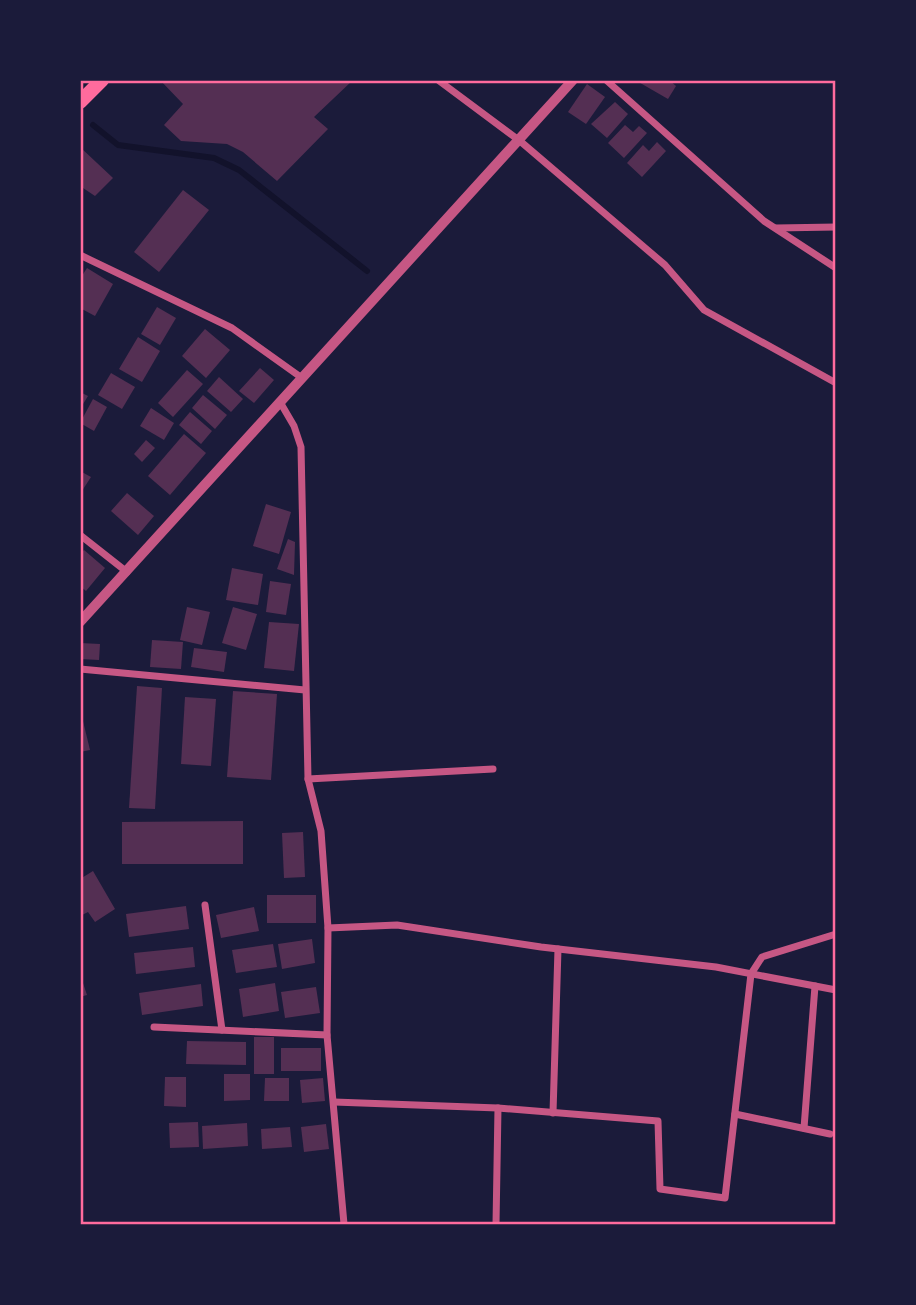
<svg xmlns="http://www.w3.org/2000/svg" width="916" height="1305" viewBox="0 0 916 1305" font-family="'Alegreya Sans',sans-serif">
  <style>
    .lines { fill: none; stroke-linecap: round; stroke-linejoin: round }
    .stream { stroke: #12122b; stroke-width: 6 }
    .building { fill: #542f53 }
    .minor { stroke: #c65784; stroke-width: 7 }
    .tertiary { stroke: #c65784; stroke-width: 10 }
    .trunk { stroke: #ff6b9d; stroke-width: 14 }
    .neatline { fill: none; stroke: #ff6b9d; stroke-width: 2.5 }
  </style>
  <rect width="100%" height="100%" fill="#1b1b3a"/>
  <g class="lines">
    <polyline class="stream" points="93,125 118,145 214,158 239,170 367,271"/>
  </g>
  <g class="building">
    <polygon points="160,80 353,80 314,117 328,129 277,181 243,152 227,144 181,141 164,125 183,104"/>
    <polygon points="635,80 669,80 676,86 668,99"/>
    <polygon points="587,84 605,97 586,124 568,112"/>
    <polygon points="615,102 628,114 607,138 591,124"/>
    <polygon points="625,125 633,132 639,126 647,133 624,158 608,143"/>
    <polygon points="657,142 666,151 642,177 627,163 643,145 649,151"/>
    <polygon points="80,147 113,178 95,196 80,186"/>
    <polygon points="183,190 209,210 159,272 134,252"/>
    <polygon points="87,268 113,284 95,316 80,308 80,279"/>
    <polygon points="157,307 176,318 160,345 141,334"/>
    <polygon points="205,329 230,350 206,378 182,356"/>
    <polygon points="138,337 160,351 142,382 119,369"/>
    <polygon points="260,368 274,380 254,403 239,391"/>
    <polygon points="187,370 203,384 173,417 158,403"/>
    <polygon points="111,373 135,387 122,409 98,395"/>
    <polygon points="219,377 243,399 231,412 207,391"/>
    <polygon points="80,392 88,396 80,409"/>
    <polygon points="203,395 227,415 215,429 192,408"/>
    <polygon points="93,399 107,407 94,431 80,423"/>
    <polygon points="151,408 174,423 164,440 140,426"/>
    <polygon points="190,412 212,431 201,444 179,425"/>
    <polygon points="184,434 206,453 170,495 148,476"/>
    <polygon points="146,440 155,448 142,462 134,454"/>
    <polygon points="80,471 91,477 80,494"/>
    <polygon points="127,493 154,516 138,535 111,511"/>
    <polygon points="266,504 291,512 279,554 253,546"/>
    <polygon points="288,539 295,542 294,575 277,569"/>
    <polygon points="84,550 105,568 86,591 80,586 80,555"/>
    <polygon points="232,568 263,574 258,605 226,600"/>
    <polygon points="270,581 291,584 286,615 266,612"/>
    <polygon points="187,607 210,612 202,645 180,640"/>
    <polygon points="233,607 257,614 246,650 222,643"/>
    <polygon points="269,622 299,624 294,671 264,668"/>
    <polygon points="152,640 183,642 181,669 150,667"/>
    <polygon points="80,643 100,644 99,660 80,659"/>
    <polygon points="194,648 227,652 224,672 191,667"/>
    <polygon points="137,686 162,688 155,809 129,808"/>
    <polygon points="233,691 277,694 271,780 227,777"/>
    <polygon points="185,697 216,699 211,766 181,764"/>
    <polygon points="80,721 83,721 90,750 80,752"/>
    <polygon points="243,821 243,864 122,864 122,822"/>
    <polygon points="303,832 305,877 284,878 282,833"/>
    <polygon points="93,871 115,909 95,922 88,912 80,916 80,879"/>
    <rect x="267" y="895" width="49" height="28"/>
    <polygon points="186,906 189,929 129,937 126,914"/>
    <polygon points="254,907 259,931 221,938 216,915"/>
    <polygon points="312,939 315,963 282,969 278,944"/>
    <polygon points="273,944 277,967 236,973 232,950"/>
    <polygon points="193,947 195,967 136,974 134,953"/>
    <polygon points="80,974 87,995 80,997"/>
    <polygon points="275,983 279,1011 243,1017 239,989"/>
    <polygon points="201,984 203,1006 142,1015 139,993"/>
    <polygon points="316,987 320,1013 285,1018 281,992"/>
    <rect x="254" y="1037" width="20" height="37"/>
    <polygon points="187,1041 246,1042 246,1065 186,1064"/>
    <rect x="281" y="1048" width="40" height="23"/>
    <polygon points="224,1074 250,1074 250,1100 224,1101"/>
    <polygon points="165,1077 186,1077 186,1107 164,1106"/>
    <polygon points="265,1078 289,1078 289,1101 264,1101"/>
    <polygon points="323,1078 325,1101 302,1103 300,1080"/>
    <polygon points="198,1122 199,1147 170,1148 169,1123"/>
    <polygon points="247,1123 248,1146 203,1149 202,1126"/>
    <polygon points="326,1124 329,1149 304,1152 301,1127"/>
    <polygon points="290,1127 292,1147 262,1149 261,1129"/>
  </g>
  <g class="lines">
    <g class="minor">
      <polyline points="438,80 520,141 665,265 704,310 836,383"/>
      <polyline points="606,80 764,221 836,268"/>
      <polyline points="776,228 836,227"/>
      <polyline points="80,255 232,328 302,378"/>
      <polyline points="280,402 294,426 301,447 308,779 321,831 328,928 327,1035 344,1224"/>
      <polyline points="80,535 127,572"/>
      <polyline points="80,669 305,690"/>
      <polyline points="308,779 493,769"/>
      <polyline points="205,905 222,1030"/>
      <polyline points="328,928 397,925 541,947 716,967 836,990"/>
      <polyline points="154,1027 327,1035"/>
      <polyline points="334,1102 498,1108 658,1121 660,1189 725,1198 751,974 762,957 836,934"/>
      <polyline points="553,1113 558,949"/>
      <polyline points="735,1114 830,1134"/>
      <polyline points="804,1128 815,986"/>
      <polyline points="496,1224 498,1108"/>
    </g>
    <polyline class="tertiary" points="80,622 573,80"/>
    <polyline class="trunk" points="80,102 102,80"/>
  </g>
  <rect width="916" height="1305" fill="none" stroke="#1b1b3a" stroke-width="164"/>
  <rect x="82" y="82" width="752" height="1141" class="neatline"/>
</svg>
